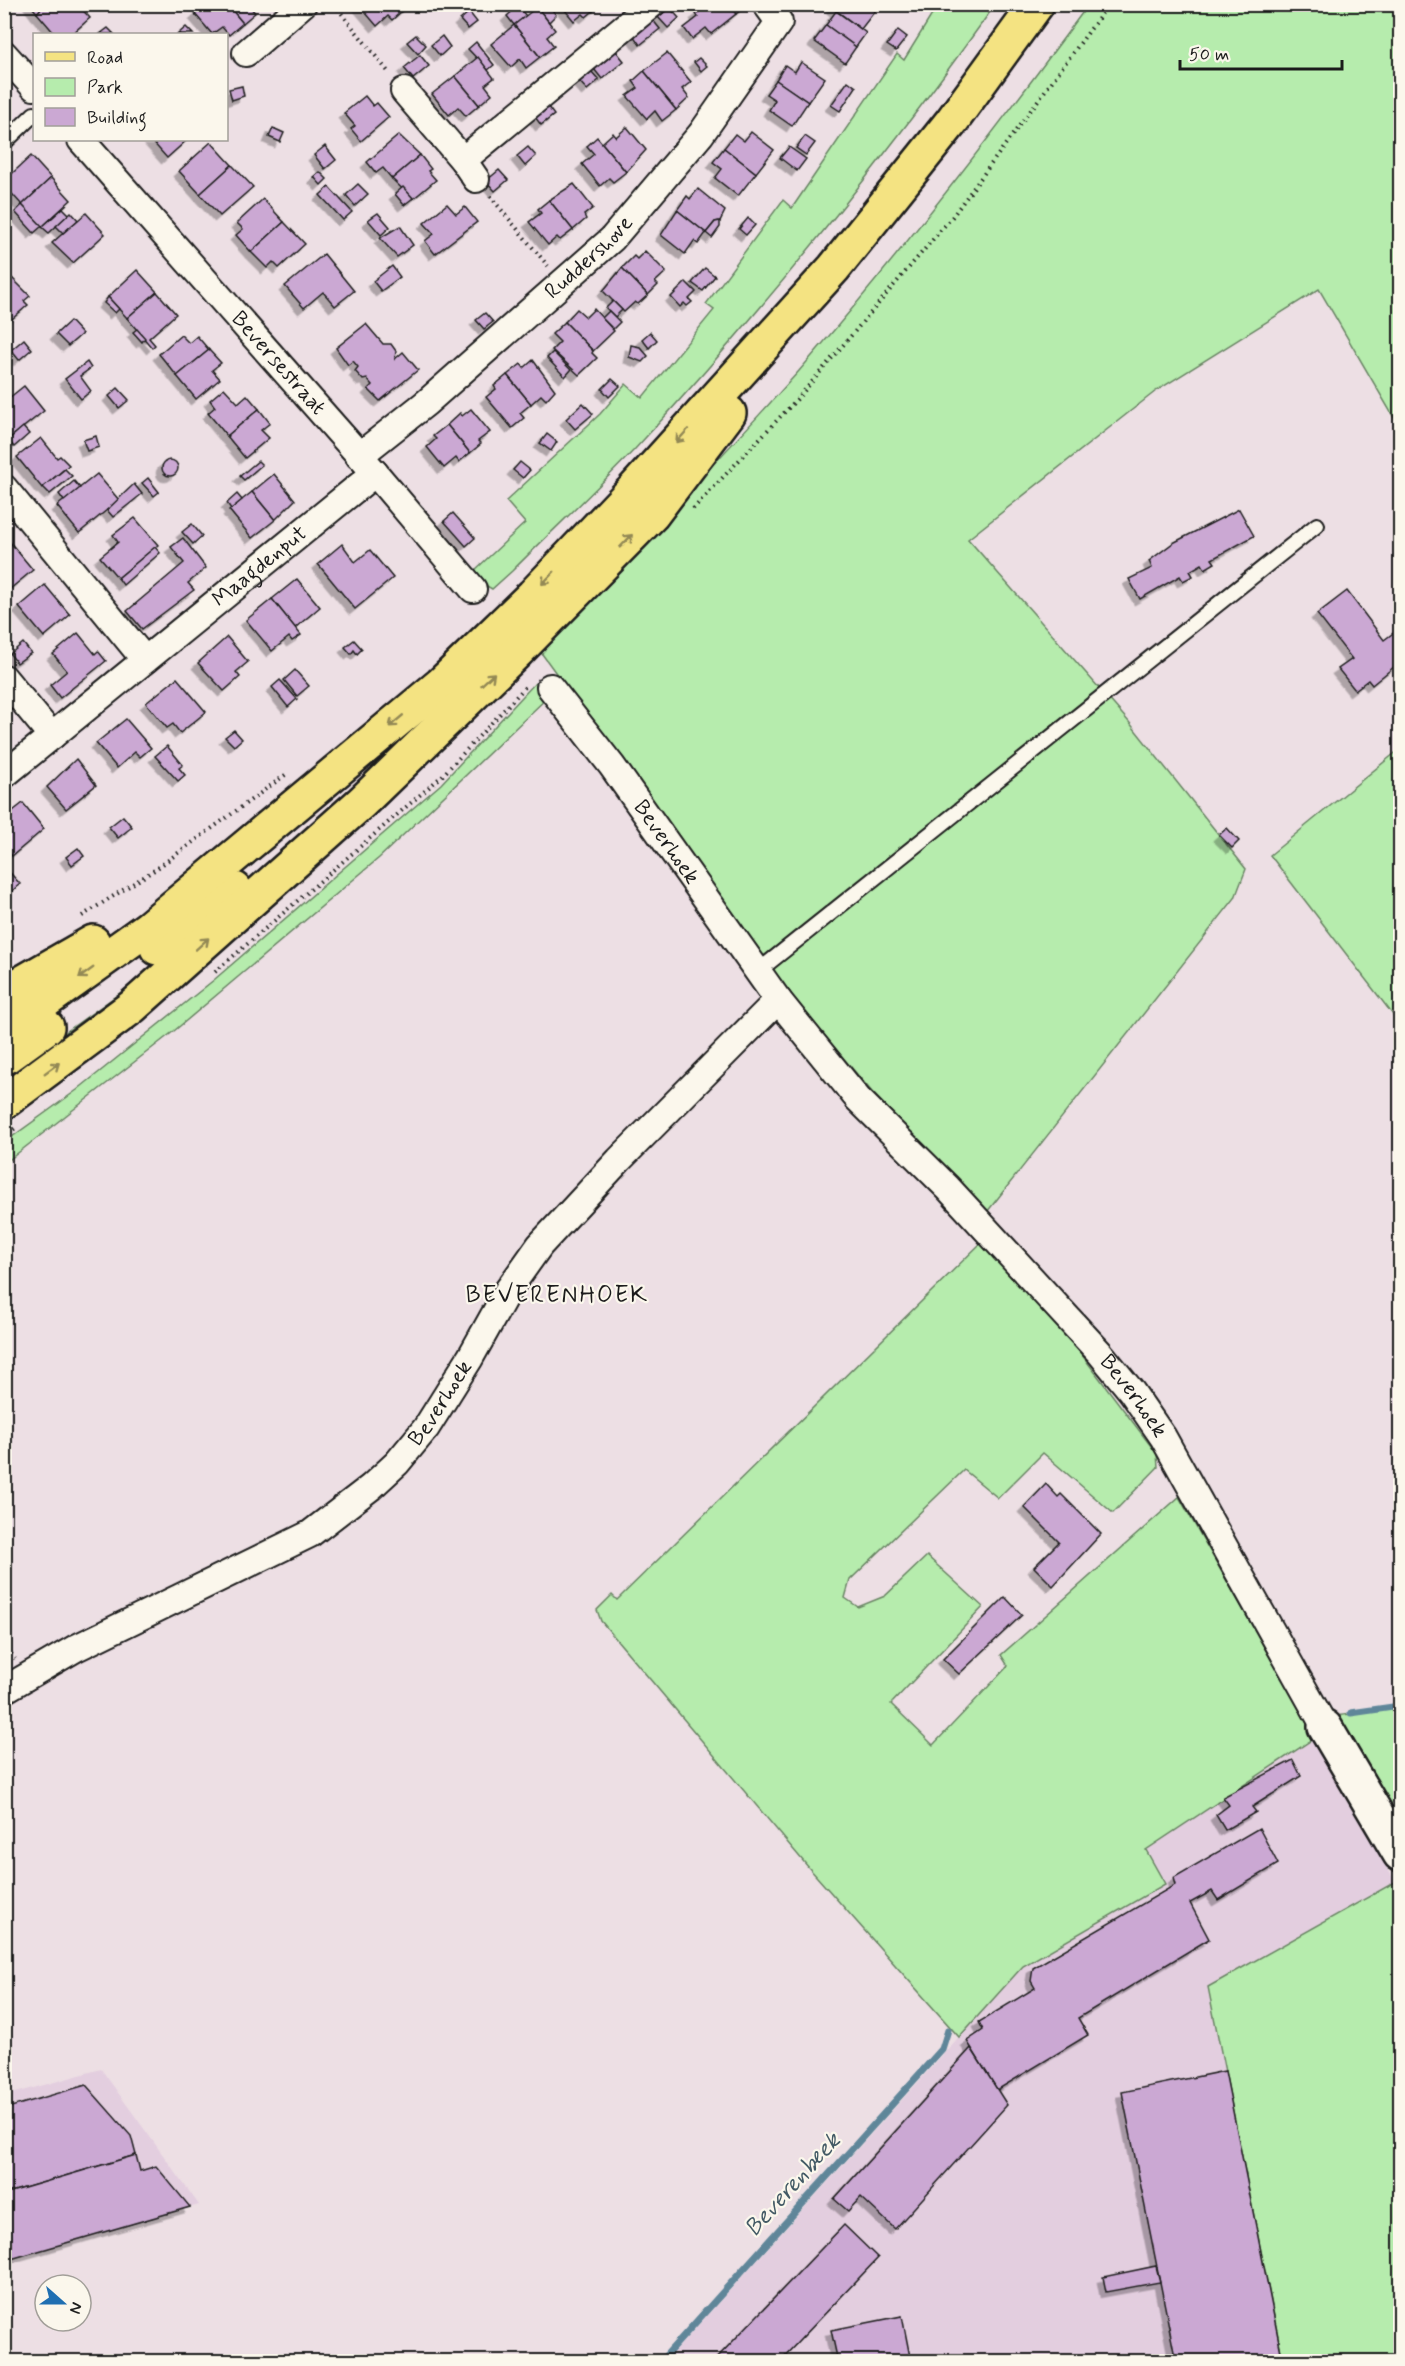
<svg xmlns="http://www.w3.org/2000/svg" width="1405" height="2366" viewBox="0 0 1405 2366" font-family="Mynerve,sans-serif">
  <style>
    .built { fill: #e3cedf }
    .green { fill: #b6ecad; stroke: #698464; stroke-width: 1.5 }
    .lines { fill: none; stroke-linecap: round; stroke-linejoin: round }
    .stream { stroke: #5f8699; stroke-width: 7 }
    .building { fill: #cba8d3; stroke: #1c1c1c; stroke-width: 1.5; filter: url(#shadow) }
    .lane-casing { stroke: #1c1c1c; stroke-width: 18 }
    .street-casing { stroke: #1c1c1c; stroke-width: 30 }
    .secondary-casing { stroke: #1c1c1c; stroke-width: 38 }
    .primary-casing { stroke: #1c1c1c; stroke-width: 38 }
    .path { stroke: #1c1c1c; stroke-width: 4; stroke-dasharray: 1.5 4.5; stroke-linecap: butt }
    .lane { stroke: #fbf7ec; stroke-width: 14 }
    .street { stroke: #fbf7ec; stroke-width: 26 }
    .secondary { stroke: #fbf7ec; stroke-width: 33 }
    .primary { stroke: #f4e382; stroke-width: 33 }
    .oneway { stroke: #938954 }
    .labels { text-anchor: middle; dominant-baseline: central; stroke-width: 4.5; stroke-linejoin: round; paint-order: stroke }
    .street-label { font-size: 22px; fill: #1c1c1c; stroke: #fbf7ec }
    .neighbourhood-label { font-size: 24px; letter-spacing: 1.5px; fill: #1c1c1c; stroke: #fbf7ec }
    .water-label { font-size: 24px; font-style: italic; fill: #435a65; stroke: #fbf7ec }
  </style>
  <defs>
    <filter id="shadow"><feDropShadow dx="-5.5" dy="5.5" stdDeviation="0" flood-color="#0004"/></filter>
  </defs>
  <rect width="100%" height="100%" fill="#eddfe4"/>
  <filter id="ink" filterUnits="userSpaceOnUse"><feTurbulence type="fractalNoise" baseFrequency=".0167" numOctaves="2"/><feDisplacementMap in="SourceGraphic" scale="12" xChannelSelector="R" yChannelSelector="G"/><feConvolveMatrix kernelMatrix="1 2 1 2 8 2 1 2 1" color-interpolation-filters="sRGB"/></filter>
  <g filter="url(#ink)">
    <g class="built">
      <polygon points="1316,1737 1395,1882 1208,1987 1283,2361 665,2362 1023,1966 1164,1884 1146,1850"/>
      <polygon points="101,2069 199,2205 5,2261 5,2096"/>
    </g>
    <g class="green">
      <path d="M938,5H995C884,160 765,309 635,449C595,491 553,530 512,571L492,589L485,585L475,570L525,523L506,501L600,414L626,384L642,398L714,310L706,304L783,200L792,208L897,54L904,60Z"/>
      <path d="M1088,5H1400V428L1319,289L1156,391L968,539L1129,722L1246,869L1235,898L987,1212L872,1092L783,986L537,647C626,557 714,466 799,371C901,254 996,130 1088,5Z"/>
      <polygon points="535,683 541,685 549,696 379,858 174,1031 5,1163 5,1142 77,1090 215,979 441,784"/>
      <polygon points="1400,749 1400,1024 1270,855"/>
      <polygon points="196,938 5,1094 5,1076"/>
      <polygon points="981,1243 1060,1326 1157,1454 1158,1467 1113,1513 1043,1453 998,1498 964,1470 850,1580 845,1598 858,1607 885,1596 927,1556 983,1607 891,1704 933,1745 1008,1666 1001,1655 1179,1497 1316,1737 1146,1850 1165,1884 1023,1966 959,2037 809,1868 601,1621 597,1610 612,1595 617,1600"/>
      <polygon points="1400,1708 1400,1828 1334,1716"/>
      <polygon points="1395,1882 1400,1893 1400,2361 1283,2361 1208,1987"/>
    </g>
    <g class="lines">
      <g class="stream">
        <polyline points="1351,1713 1400,1706"/>
        <polyline points="660,2362 942,2049 948,2030"/>
      </g>
    </g>
    <g class="building">
      <polygon points="30,4 45,4 37,13"/>
      <polygon points="45,4 77,4 90,18 72,34 55,34 37,13"/>
      <polygon points="206,4 227,4 243,23 229,35 222,27 212,34 195,14"/>
      <polygon points="227,4 248,4 255,13 243,23"/>
      <polygon points="396,4 410,4 402,11"/>
      <polygon points="396,4 402,11 392,20 388,16 377,26 359,5"/>
      <polygon points="543,4 548,4 556,15 549,22 538,9"/>
      <polygon points="560,4 598,4 599,6 586,17 583,14 574,21"/>
      <polygon points="700,4 729,4 736,14 711,34 706,28 692,39 684,28 698,17 696,14 703,9"/>
      <polygon points="729,4 742,4 744,7 736,14"/>
      <polygon points="832,4 866,4 875,11 861,29 833,8"/>
      <polygon points="866,4 879,4 875,11"/>
      <polygon points="518,6 526,16 514,25 507,16"/>
      <polygon points="537,7 555,30 547,37 554,46 540,57 514,25"/>
      <polygon points="670,8 679,18 668,28 658,17"/>
      <polygon points="836,11 866,33 856,47 826,25"/>
      <polygon points="469,12 477,22 468,29 460,20"/>
      <polygon points="652,19 660,29 640,45 633,35"/>
      <polygon points="514,25 540,57 526,68 520,59 511,67 491,44"/>
      <polygon points="826,25 856,47 845,63 814,41"/>
      <polygon points="186,27 193,34 178,34"/>
      <polygon points="108,28 114,34 100,34"/>
      <polygon points="898,30 907,37 896,51 887,45"/>
      <polygon points="416,35 426,45 418,54 407,42"/>
      <polygon points="442,36 450,47 440,56 431,45"/>
      <polygon points="476,42 494,65 488,70 468,49"/>
      <polygon points="616,51 624,61 602,79 594,69"/>
      <polygon points="667,53 691,82 682,89 689,98 676,110 644,71"/>
      <polygon points="420,55 429,66 413,79 404,68"/>
      <polygon points="478,57 494,78 485,85 492,94 479,105 455,76"/>
      <polygon points="699,58 707,66 701,71 694,62"/>
      <polygon points="801,62 825,78 808,102 776,80 785,65 795,72"/>
      <polygon points="591,71 599,80 587,90 579,81"/>
      <polygon points="644,71 676,110 662,121 655,111 647,119 627,96 638,88 633,81"/>
      <polygon points="455,76 479,105 466,116 458,107 449,115 432,94"/>
      <polygon points="776,80 808,102 792,126 769,110 775,100 766,94"/>
      <polygon points="848,81 856,87 840,111 831,105"/>
      <polygon points="242,86 244,96 232,100 229,89"/>
      <polygon points="365,96 373,106 377,103 389,117 361,141 351,129 355,126 344,113"/>
      <polygon points="548,107 554,115 541,125 535,117"/>
      <polygon points="627,127 646,150 626,172 602,143 613,133 616,137"/>
      <polygon points="273,128 284,133 280,142 269,137"/>
      <polygon points="751,132 774,150 756,173 724,148 735,134 744,141"/>
      <polygon points="399,135 420,155 392,179 383,168 376,173 367,162"/>
      <polygon points="805,136 815,143 806,155 796,148"/>
      <polygon points="597,137 626,172 613,182 609,178 600,186 582,164 594,154 587,146"/>
      <polygon points="151,140 187,140 167,158"/>
      <polygon points="211,142 232,165 200,194 179,171"/>
      <polygon points="325,146 336,160 325,169 314,155"/>
      <polygon points="528,147 536,156 525,166 517,156"/>
      <polygon points="789,147 806,159 797,171 780,158"/>
      <polygon points="724,148 756,173 738,196 715,178 722,169 713,162"/>
      <polygon points="420,155 431,169 428,171 436,180 413,199 392,179"/>
      <polygon points="31,156 51,178 22,205 4,185 4,181"/>
      <polygon points="232,165 253,187 220,216 200,194"/>
      <polygon points="499,170 508,180 495,191 486,181"/>
      <polygon points="320,172 327,179 321,185 314,177"/>
      <polygon points="51,178 71,200 42,227 22,205"/>
      <polygon points="358,184 368,194 355,206 346,195"/>
      <polygon points="574,184 593,208 584,215 586,219 573,230 549,200"/>
      <polygon points="329,187 352,212 343,220 320,195"/>
      <polygon points="403,187 413,198 404,205 395,194"/>
      <polygon points="698,189 725,211 720,221 715,222 706,233 677,210 687,196 690,199"/>
      <polygon points="263,199 284,222 251,252 236,235 243,229 237,223"/>
      <polygon points="549,200 573,230 560,240 557,237 548,245 529,222 541,213 538,209"/>
      <polygon points="447,204 456,214 465,207 477,222 435,254 425,241 434,234 424,223"/>
      <polygon points="22,205 42,226 34,233 15,212"/>
      <polygon points="63,208 69,214 49,233 42,227"/>
      <polygon points="677,210 706,233 698,244 694,241 685,254 661,235"/>
      <polygon points="71,212 78,220 63,233 56,226"/>
      <polygon points="86,213 105,234 73,263 52,243"/>
      <polygon points="378,213 390,227 381,235 368,220"/>
      <polygon points="748,218 755,225 746,235 739,229"/>
      <polygon points="720,221 720,227 712,238 706,233 715,222"/>
      <polygon points="284,222 305,244 279,268 273,262 267,268 251,252"/>
      <polygon points="400,226 413,245 397,257 380,238"/>
      <polygon points="645,251 666,272 655,282 658,285 648,295 622,268 634,256 637,259"/>
      <polygon points="324,254 354,291 335,306 323,292 304,308 285,286"/>
      <polygon points="392,266 400,277 381,291 373,281"/>
      <polygon points="622,268 648,295 638,304 635,302 624,312 603,291"/>
      <polygon points="705,268 715,276 703,291 692,283"/>
      <polygon points="137,270 157,292 127,318 108,297"/>
      <polygon points="6,272 30,296 24,301 28,305 12,319 4,310"/>
      <polygon points="686,282 696,292 689,299 692,302 687,306 684,303 680,307 671,297"/>
      <polygon points="157,292 176,314 149,338 155,345 152,348 127,318"/>
      <polygon points="108,297 119,309 115,313 104,303"/>
      <polygon points="613,301 622,310 615,317 606,308"/>
      <polygon points="577,309 586,317 594,309 614,331 593,351 565,322"/>
      <polygon points="609,311 620,322 613,329 602,318"/>
      <polygon points="485,313 493,322 484,329 476,320"/>
      <polygon points="70,321 82,334 68,346 56,334"/>
      <polygon points="565,322 593,351 592,353 597,358 579,375 552,350 560,342 552,334"/>
      <polygon points="366,324 383,344 391,344 396,351 395,359 403,352 418,370 380,401 368,389 372,385 367,379 363,380 355,371 358,367 353,361 348,365 336,348"/>
      <polygon points="137,329 145,338 142,342 133,332"/>
      <polygon points="650,332 657,340 649,348 642,339"/>
      <polygon points="181,335 189,343 197,336 209,350 177,376 159,354"/>
      <polygon points="24,339 32,349 19,360 11,350"/>
      <polygon points="631,345 640,347 648,356 642,362 629,357"/>
      <polygon points="209,350 221,363 212,370 220,379 196,399 177,376"/>
      <polygon points="553,352 571,370 565,377 547,358"/>
      <polygon points="533,360 555,390 546,400 541,395 531,404 507,375 521,364 524,368"/>
      <polygon points="87,362 91,368 80,376 91,391 81,399 65,379"/>
      <polygon points="507,375 531,404 520,413 524,418 512,428 486,397 496,389 494,386"/>
      <polygon points="612,379 620,386 609,397 602,389"/>
      <polygon points="24,386 44,411 6,441 4,402"/>
      <polygon points="118,388 129,400 119,408 109,396"/>
      <polygon points="224,388 238,403 247,395 259,409 227,436 208,413 215,407 210,400"/>
      <polygon points="583,403 593,414 575,429 566,419"/>
      <polygon points="259,409 270,423 261,430 269,438 245,458 227,436"/>
      <polygon points="471,409 490,432 478,441 481,444 470,453 447,425 460,413 462,416"/>
      <polygon points="447,425 470,453 459,462 456,458 444,468 427,447 436,439 433,436"/>
      <polygon points="23,427 29,434 14,447 8,440"/>
      <polygon points="547,434 557,442 551,451 540,443"/>
      <polygon points="96,436 99,447 87,451 83,440"/>
      <polygon points="41,438 57,458 60,456 69,465 42,488 17,457"/>
      <circle cx="170" cy="468" r="8"/>
      <polygon points="258,461 262,465 244,480 240,476"/>
      <polygon points="520,462 530,470 523,478 513,470"/>
      <polygon points="65,469 72,476 50,494 43,487"/>
      <polygon points="97,474 119,500 79,533 57,506"/>
      <polygon points="274,474 295,500 275,520 252,492"/>
      <polygon points="148,478 159,492 154,496 142,483"/>
      <polygon points="74,481 80,488 64,501 59,494"/>
      <polygon points="134,484 142,494 113,517 107,510"/>
      <polygon points="252,492 275,520 252,538 229,510"/>
      <polygon points="237,494 242,500 231,509 227,503"/>
      <polygon points="1239,509 1254,536 1212,559 1215,563 1205,569 1202,564 1190,571 1193,576 1183,581 1180,576 1140,599 1129,579 1152,568 1149,561 1173,543"/>
      <polygon points="453,513 475,538 466,546 444,521"/>
      <polygon points="135,518 158,545 118,578 100,557 118,542 113,535"/>
      <polygon points="192,524 202,536 193,544 182,532"/>
      <polygon points="183,538 206,568 188,583 194,590 142,629 127,611 184,563 171,547"/>
      <polygon points="9,541 33,570 10,589 4,582 4,545"/>
      <polygon points="342,544 355,562 370,550 393,578 355,609 318,564"/>
      <polygon points="155,547 160,553 123,585 118,578"/>
      <polygon points="297,579 320,607 295,628 272,599"/>
      <polygon points="45,585 70,615 44,637 19,607"/>
      <polygon points="1347,591 1384,640 1400,628 1400,662 1372,685 1368,680 1355,690 1338,669 1352,659 1317,614"/>
      <polygon points="272,599 301,635 292,641 289,637 272,651 246,620"/>
      <polygon points="78,633 95,654 98,651 106,661 60,698 50,685 67,671 53,654"/>
      <polygon points="227,637 248,662 236,672 240,677 224,691 198,663"/>
      <polygon points="354,640 362,649 357,654 354,650 351,654 345,647"/>
      <polygon points="23,643 31,653 17,663 10,654"/>
      <polygon points="295,670 309,686 297,696 284,680"/>
      <polygon points="177,678 206,712 180,733 173,724 167,728 146,703"/>
      <polygon points="280,680 297,699 288,707 272,687"/>
      <polygon points="126,719 151,748 140,757 135,752 117,768 96,743"/>
      <polygon points="4,720 10,727 4,732"/>
      <polygon points="234,730 242,739 234,746 225,737"/>
      <polygon points="167,746 183,765 179,768 185,775 178,781 155,756"/>
      <polygon points="76,759 96,785 66,809 47,787"/>
      <polygon points="23,803 44,829 12,856 4,847 4,818"/>
      <polygon points="123,816 132,827 118,838 109,827"/>
      <polygon points="1227,828 1239,841 1232,848 1219,835"/>
      <polygon points="78,848 84,856 72,865 66,857"/>
      <polygon points="4,866 20,884 12,891 4,882"/>
      <polygon points="1046,1484 1058,1497 1061,1494 1101,1534 1053,1586 1034,1567 1059,1542 1024,1507"/>
      <polygon points="1005,1597 1022,1615 959,1674 943,1659"/>
      <polygon points="1293,1760 1301,1776 1252,1807 1256,1812 1225,1830 1216,1815 1229,1805 1223,1797"/>
      <polygon points="1259,1828 1278,1864 1218,1900 1212,1891 1190,1903 1209,1939 1078,2018 1088,2035 997,2090 967,2041 983,2030 979,2022 1035,1988 1031,1981 1033,1968 1175,1885 1173,1878"/>
      <polygon points="971,2048 1007,2105 895,2229 861,2197 848,2211 834,2199"/>
      <polygon points="1225,2071 1283,2362 1176,2362 1122,2092"/>
      <polygon points="86,2085 131,2136 136,2155 4,2194 4,2109"/>
      <polygon points="136,2155 140,2171 156,2166 190,2207 4,2261 4,2194"/>
      <polygon points="844,2225 878,2258 779,2362 713,2362"/>
      <polygon points="1156,2266 1160,2282 1106,2292 1103,2277"/>
      <polygon points="902,2316 911,2362 838,2362 831,2330"/>
    </g>
    <g class="lines">
      <defs>
        <g id="lane">
          <polyline points="4,143 34,114"/>
          <polyline points="757,972 1317,525"/>
        </g>
        <g id="street">
          <polyline points="246,53 303,4"/>
          <polyline points="4,54 34,87"/>
          <polyline points="404,91 463,160 476,179"/>
          <path id="s1" d="M81,140L375,473L473,589"/>
          <polyline points="463,160 652,4"/>
          <path id="s2" d="M359,456L426,403L612,239L701,134L779,22L766,4"/>
          <polyline points="4,488 145,660"/>
          <polyline points="4,678 52,736"/>
          <path id="s3" d="M550,687L612,766L778,1000L858,1099L948,1188L1100,1353L1132,1392L1163,1437L1325,1727"/>
          <path id="s4" d="M4,775L375,473"/>
          <path id="s5" d="M4,1690L76,1648L310,1534L371,1487L397,1463L426,1428L470,1358L508,1290L540,1245L619,1160L778,1000"/>
        </g>
        <polyline id="secondary" points="1325,1727 1400,1854"/>
        <g id="primary">
          <polyline points="157,948 235,889"/>
          <polyline points="4,993 93,942"/>
          <polyline points="4,1031 148,928 441,684 533,595 633,490 834,268 952,121 1037,4"/>
          <polyline points="4,1058 47,1027"/>
          <polyline points="4,1102 132,1007 362,802 518,651 652,515 729,413"/>
        </g>
      </defs>
      <use href="#lane" class="lane-casing"/>
      <use href="#street" class="street-casing"/>
      <use href="#secondary" class="secondary-casing"/>
      <use href="#primary" class="primary-casing"/>
      <g class="path">
        <polyline points="334,4 390,74"/>
        <polyline points="490,196 548,266"/>
        <polyline points="693,509 799,397 952,217 1109,4"/>
        <polyline points="82,916 156,869 288,773"/>
        <polyline points="215,972 442,776 527,685"/>
        <polyline points="4,1137 18,1126"/>
        <polyline points="4,1644 15,1659"/>
      </g>
      <use href="#lane" class="lane"/>
      <use href="#street" class="street"/>
      <use href="#secondary" class="secondary"/>
      <use href="#primary" class="primary"/>
    </g>
    <defs><path id="oneway-shaft" d="M-6 0H5M1.5-3L5.5 0L1.5 3" fill="none" stroke-width="1.6" stroke-linecap="round" stroke-linejoin="round" transform="scale(1.5)"/></defs>
    <g class="oneway">
      <use href="#oneway-shaft" transform="translate(682 436) rotate(132)"/>
      <use href="#oneway-shaft" transform="translate(626 541) rotate(-46)"/>
      <use href="#oneway-shaft" transform="translate(548 578) rotate(134)"/>
      <use href="#oneway-shaft" transform="translate(488 679) rotate(-43)"/>
      <use href="#oneway-shaft" transform="translate(396 721) rotate(140)"/>
      <use href="#oneway-shaft" transform="translate(202 944) rotate(-42)"/>
      <use href="#oneway-shaft" transform="translate(86 973) rotate(144)"/>
      <use href="#oneway-shaft" transform="translate(52 1068) rotate(-36)"/>
    </g>
  </g>
  <g class="labels">
    <g class="street-label">
      <text stroke="none"><textPath href="#s2" startOffset="304">Ruddershove</textPath></text>
      <text stroke="none"><textPath href="#s1" startOffset="298">Beversestraat</textPath></text>
      <text stroke="none"><textPath href="#s4" startOffset="330">Maagdenput</textPath></text>
      <text stroke="none"><textPath href="#s3" startOffset="194">Beverhoek</textPath></text>
      <text stroke="none"><textPath href="#s3" startOffset="920">Beverhoek</textPath></text>
      <text stroke="none"><textPath href="#s5" startOffset="530">Beverhoek</textPath></text>
    </g>
    <g class="neighbourhood-label">
      <text x="557" y="1295">BEVERENHOEK</text>
    </g>
    <g class="water-label">
      <text transform="translate(793 2185) rotate(-48)">Beverenbeek</text>
    </g>
  </g>
  <rect width="1405" height="2366" fill="none" stroke="#fbf7ec" stroke-width="24"/>
  <rect x="12" y="12" width="1381" height="2342" fill="none" stroke="#1c1c1c" stroke-width="2" filter="url(#ink)"/>
  <rect x="33" y="33" width="195" height="108" fill="#fbf7ec" stroke="#a29f99" stroke-width="1.5"/>
  <rect x="45" y="52" width="30" height="9" fill="#f4e382" stroke="#a29f99" stroke-width="1.5"/>
  <text x="87" y="63" font-size="18" fill="#1c1c1c">Road</text>
  <rect x="45" y="78" width="30" height="18" fill="#b6ecad" stroke="#a29f99" stroke-width="1.5"/>
  <text x="87" y="93" font-size="18" fill="#1c1c1c">Park</text>
  <rect x="45" y="108" width="30" height="18" fill="#cba8d3" stroke="#a29f99" stroke-width="1.5"/>
  <text x="87" y="123" font-size="18" fill="#1c1c1c">Building</text>
  <g transform="translate(63 2303) rotate(111)"><circle r="28" fill="#fbf7ec" stroke="#a29f99" stroke-width="1.5"/>
  <path d="M0-4.5L10 22L0 15L-10 22Z" fill="#1f6fb2"/>
  <text y="-9" font-size="16" font-weight="bold" text-anchor="middle" fill="#1c1c1c">N</text>
  </g>
  <path d="M1180 60v9h162v-9" fill="none" stroke="#1c1c1c" stroke-width="3"/>
  <text x="1189" y="60" font-size="18" fill="#1c1c1c" stroke="#fbf7ec" stroke-width="4.5" paint-order="stroke">50 m</text>
</svg>
